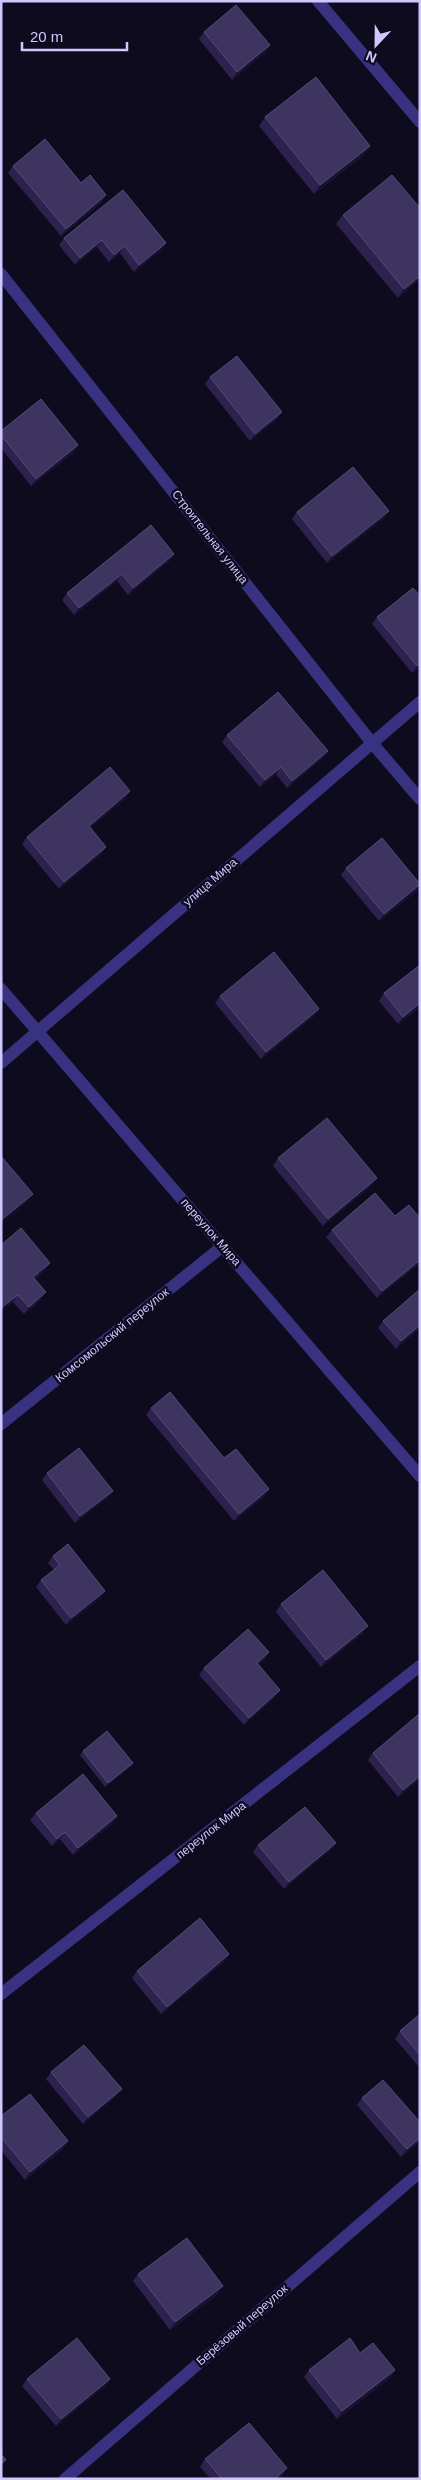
<svg xmlns="http://www.w3.org/2000/svg" width="421" height="2480" viewBox="0 0 421 2480" font-family="Arial,sans-serif">
  <style>
    .lines { fill: none; stroke-linecap: round; stroke-linejoin: round }
    .minor { stroke: #393280; stroke-width: 12 }
    .wall { fill: #2c224d }
    .shaded-wall { fill: #191232 }
    .building { fill: #3e3460; stroke: #554b79 }
    .labels { text-anchor: middle; dominant-baseline: central; stroke-width: 5; stroke-linejoin: round; paint-order: stroke }
    .street-label { font-size: 12px; fill: #d1c7ff; stroke: #0f0b1e }
  </style>
  <rect width="100%" height="100%" fill="#0f0b1e"/>
  <g class="lines">
    <g class="minor">
      <polyline points="318,1 420,122"/>
      <polyline points="1,274 372,743 420,799"/>
      <polyline points="1,989 420,1476"/>
      <polyline points="1,1063 420,702"/>
      <polyline points="1,1424 223,1246"/>
      <polyline points="1,1994 420,1666"/>
      <polyline points="65,2479 420,2172"/>
    </g>
  </g>
  <g class="wall">
    <polygon points="204,32 270,45 265,53 232,80 199,39"/>
    <polygon points="265,117 364,155 314,194 259,126"/>
    <polygon points="13,166 81,183 106,195 101,203 61,236 8,173"/>
    <polygon points="123,190 161,250 134,272 120,253 109,262 97,247 75,265 59,245 64,238"/>
    <polygon points="420,208 420,279 398,298 336,224 343,215"/>
    <polygon points="210,377 277,419 250,441 205,384"/>
    <polygon points="1,431 78,445 73,453 31,486 1,448"/>
    <polygon points="297,512 384,518 327,563 292,519"/>
    <polygon points="174,554 169,561 128,595 117,581 74,615 62,600 67,593"/>
    <polygon points="420,596 420,667 412,673 372,624 377,617"/>
    <polygon points="227,735 323,758 287,788 276,774 260,787 222,742"/>
    <polygon points="130,791 125,799 90,827 106,847 101,854 59,889 22,844 27,837"/>
    <polygon points="346,868 420,885 415,892 379,921 341,875"/>
    <polygon points="384,993 420,1007 398,1024 379,1001"/>
    <polygon points="220,996 314,1016 261,1059 215,1003"/>
    <polygon points="278,1158 372,1185 323,1226 273,1166"/>
    <polygon points="395,1216 420,1218 420,1263 377,1298 326,1237 332,1230"/>
    <polygon points="1,1245 50,1263 45,1270 35,1279 41,1300 24,1314 13,1302 1,1311"/>
    <polygon points="383,1321 420,1328 396,1349 378,1328"/>
    <polygon points="151,1408 269,1489 264,1497 234,1521 146,1415"/>
    <polygon points="47,1473 113,1491 107,1498 75,1523 42,1480"/>
    <polygon points="53,1556 105,1591 100,1598 66,1625 36,1587 41,1580 54,1570 48,1563"/>
    <polygon points="281,1604 363,1633 321,1667 276,1612"/>
    <polygon points="269,1652 264,1660 258,1665 280,1690 275,1697 244,1725 199,1675 204,1668"/>
    <polygon points="420,1715 420,1779 398,1797 368,1760 373,1753"/>
    <polygon points="83,1751 133,1763 130,1767 105,1787 80,1755"/>
    <polygon points="36,1813 117,1816 112,1824 73,1855 60,1839 52,1846 30,1820"/>
    <polygon points="336,1843 330,1850 284,1889 253,1852 258,1845"/>
    <polygon points="229,1954 224,1962 161,2014 132,1978 137,1971"/>
    <polygon points="420,2014 420,2068 395,2039 400,2031"/>
    <polygon points="51,2072 116,2096 83,2124 46,2079"/>
    <polygon points="362,2098 420,2141 401,2157 357,2105"/>
    <polygon points="1,2116 63,2149 25,2180 1,2150"/>
    <polygon points="138,2274 218,2294 170,2330 133,2281"/>
    <polygon points="360,2353 395,2370 390,2378 337,2419 304,2377 309,2370"/>
    <polygon points="27,2379 110,2379 105,2386 56,2426 22,2386"/>
    <polygon points="205,2459 282,2476 278,2479 211,2479 200,2467"/>
  </g>
  <g class="shaded-wall">
    <polygon points="270,45 265,53 232,80 237,72"/>
    <polygon points="370,146 364,155 314,194 320,185"/>
    <polygon points="106,195 101,203 61,236 66,229"/>
    <polygon points="102,240 97,247 75,265 80,258"/>
    <polygon points="166,243 161,250 134,272 139,265"/>
    <polygon points="125,246 120,253 109,262 114,255"/>
    <polygon points="420,276 420,279 398,298 404,289"/>
    <polygon points="282,412 277,419 250,441 255,434"/>
    <polygon points="78,445 73,453 31,486 36,479"/>
    <polygon points="389,511 384,518 327,563 332,556"/>
    <polygon points="174,554 169,561 128,595 133,588"/>
    <polygon points="122,574 117,581 74,615 79,608"/>
    <polygon points="420,664 420,667 412,673 417,666"/>
    <polygon points="328,751 323,758 287,788 292,781"/>
    <polygon points="281,767 276,774 260,787 265,780"/>
    <polygon points="130,791 125,799 84,833 89,826"/>
    <polygon points="106,847 101,854 59,889 64,882"/>
    <polygon points="420,885 415,892 379,921 384,914"/>
    <polygon points="420,1003 420,1007 398,1024 403,1017"/>
    <polygon points="319,1009 314,1016 261,1059 266,1052"/>
    <polygon points="377,1178 372,1185 323,1226 328,1219"/>
    <polygon points="33,1194 28,1201 1,1223 1,1220"/>
    <polygon points="420,1260 420,1263 377,1298 382,1291"/>
    <polygon points="50,1263 45,1270 28,1284 33,1277"/>
    <polygon points="46,1292 41,1300 24,1314 29,1307"/>
    <polygon points="18,1295 13,1302 1,1311 1,1309 2,1307"/>
    <polygon points="420,1325 420,1328 396,1349 401,1341"/>
    <polygon points="269,1489 264,1497 234,1521 239,1514"/>
    <polygon points="113,1491 107,1498 75,1523 80,1516"/>
    <polygon points="105,1591 100,1598 66,1625 71,1618"/>
    <polygon points="368,1626 363,1633 321,1667 326,1660"/>
    <polygon points="269,1652 264,1660 251,1670 257,1663"/>
    <polygon points="280,1690 275,1697 244,1725 249,1718"/>
    <polygon points="133,1763 130,1767 105,1787 108,1783"/>
    <polygon points="420,1776 420,1779 398,1797 403,1790"/>
    <polygon points="117,1816 112,1824 73,1855 78,1848"/>
    <polygon points="65,1832 60,1839 52,1846 57,1839"/>
    <polygon points="336,1843 330,1850 284,1889 289,1882"/>
    <polygon points="229,1954 224,1962 161,2014 167,2007"/>
    <polygon points="122,2089 116,2096 83,2124 88,2117"/>
    <polygon points="420,2138 420,2141 401,2157 407,2149"/>
    <polygon points="68,2141 63,2149 25,2180 30,2172"/>
    <polygon points="223,2286 218,2294 170,2330 175,2322"/>
    <polygon points="395,2370 390,2378 337,2419 342,2411"/>
    <polygon points="110,2379 105,2386 56,2426 61,2419"/>
    <polygon points="287,2468 282,2476 278,2479 275,2479"/>
  </g>
  <g class="building">
    <polygon points="236,5 270,45 237,72 204,32"/>
    <polygon points="316,77 370,146 320,185 265,117"/>
    <polygon points="45,139 81,183 90,175 106,195 66,229 13,166"/>
    <polygon points="392,175 420,208 420,276 404,289 343,215"/>
    <polygon points="123,190 166,243 139,265 125,246 114,255 102,240 80,258 64,238"/>
    <polygon points="237,356 282,412 255,434 210,377"/>
    <polygon points="41,399 78,445 36,479 1,435 1,431"/>
    <polygon points="353,467 389,511 332,556 297,512"/>
    <polygon points="151,525 174,554 133,588 122,574 79,608 67,593"/>
    <polygon points="413,588 420,596 420,664 417,666 377,617"/>
    <polygon points="278,692 328,751 292,781 281,767 265,780 227,735"/>
    <polygon points="110,767 130,791 89,826 106,847 64,882 27,837"/>
    <polygon points="382,838 420,884 384,914 346,868"/>
    <polygon points="274,952 319,1009 266,1052 220,996"/>
    <polygon points="420,965 420,1003 403,1017 384,993"/>
    <polygon points="327,1118 377,1178 328,1219 278,1158"/>
    <polygon points="1,1156 33,1194 1,1220"/>
    <polygon points="375,1193 395,1216 409,1205 420,1218 420,1260 382,1291 332,1230"/>
    <polygon points="21,1228 50,1263 33,1277 46,1292 29,1307 18,1295 2,1307 1,1306 1,1245"/>
    <polygon points="420,1289 420,1325 401,1341 383,1321"/>
    <polygon points="170,1392 224,1458 236,1449 269,1489 239,1514 151,1408"/>
    <polygon points="79,1448 113,1491 80,1516 47,1473"/>
    <polygon points="68,1544 105,1591 71,1618 41,1580 60,1565 53,1556"/>
    <polygon points="323,1570 368,1626 326,1660 281,1604"/>
    <polygon points="248,1629 269,1652 257,1663 280,1690 249,1718 204,1668"/>
    <polygon points="419,1714 420,1715 420,1776 403,1790 373,1753"/>
    <polygon points="107,1731 133,1763 108,1783 83,1751"/>
    <polygon points="83,1774 117,1816 78,1848 65,1832 57,1839 36,1813"/>
    <polygon points="305,1807 336,1843 289,1882 258,1845"/>
    <polygon points="200,1918 229,1954 167,2007 137,1971"/>
    <polygon points="420,2014 420,2055 400,2031"/>
    <polygon points="84,2045 122,2089 88,2117 51,2072"/>
    <polygon points="383,2080 420,2122 420,2138 407,2149 362,2098"/>
    <polygon points="30,2094 68,2141 30,2172 1,2137 1,2116"/>
    <polygon points="187,2238 223,2286 175,2322 138,2274"/>
    <polygon points="77,2338 110,2379 61,2419 27,2379"/>
    <polygon points="350,2338 360,2353 373,2343 395,2370 342,2411 309,2370"/>
    <polygon points="249,2423 287,2468 275,2479 222,2479 205,2459"/>
    <polygon points="1,2454 6,2460 1,2464"/>
  </g>
  <g class="labels">
    <g class="street-label">
      <text transform="translate(210 537) rotate(52)">Строительная улица</text>
      <text transform="translate(210 882) rotate(-41)">улица Мира</text>
      <text transform="translate(211 1232) rotate(49)">переулок Мира</text>
      <text transform="translate(112 1335) rotate(-39)">Комсомольский переулок</text>
      <text transform="translate(211 1830) rotate(-38)">переулок Мира</text>
      <text transform="translate(242 2325) rotate(-41)">Берёзовый переулок</text>
    </g>
  </g>
  <rect width="421" height="2480" fill="none" stroke="#d1c7ff" stroke-width="5"/>
  <g transform="translate(376 45) rotate(202)" stroke="#0f0b1e" stroke-width="4" paint-order="stroke">
  <path d="M0-4L9 19L0 12L-9 19Z" fill="#d1c7ff"/>
  <text y="-8" font-size="14" font-weight="bold" text-anchor="middle" fill="#d1c7ff">N</text>
  </g>
  <path d="M22 42v8h105v-8" fill="none" stroke="#d1c7ff" stroke-width="2.5"/>
  <text x="30" y="42" font-size="15" fill="#d1c7ff" stroke="#0f0b1e" stroke-width="4" paint-order="stroke">20 m</text>
</svg>
